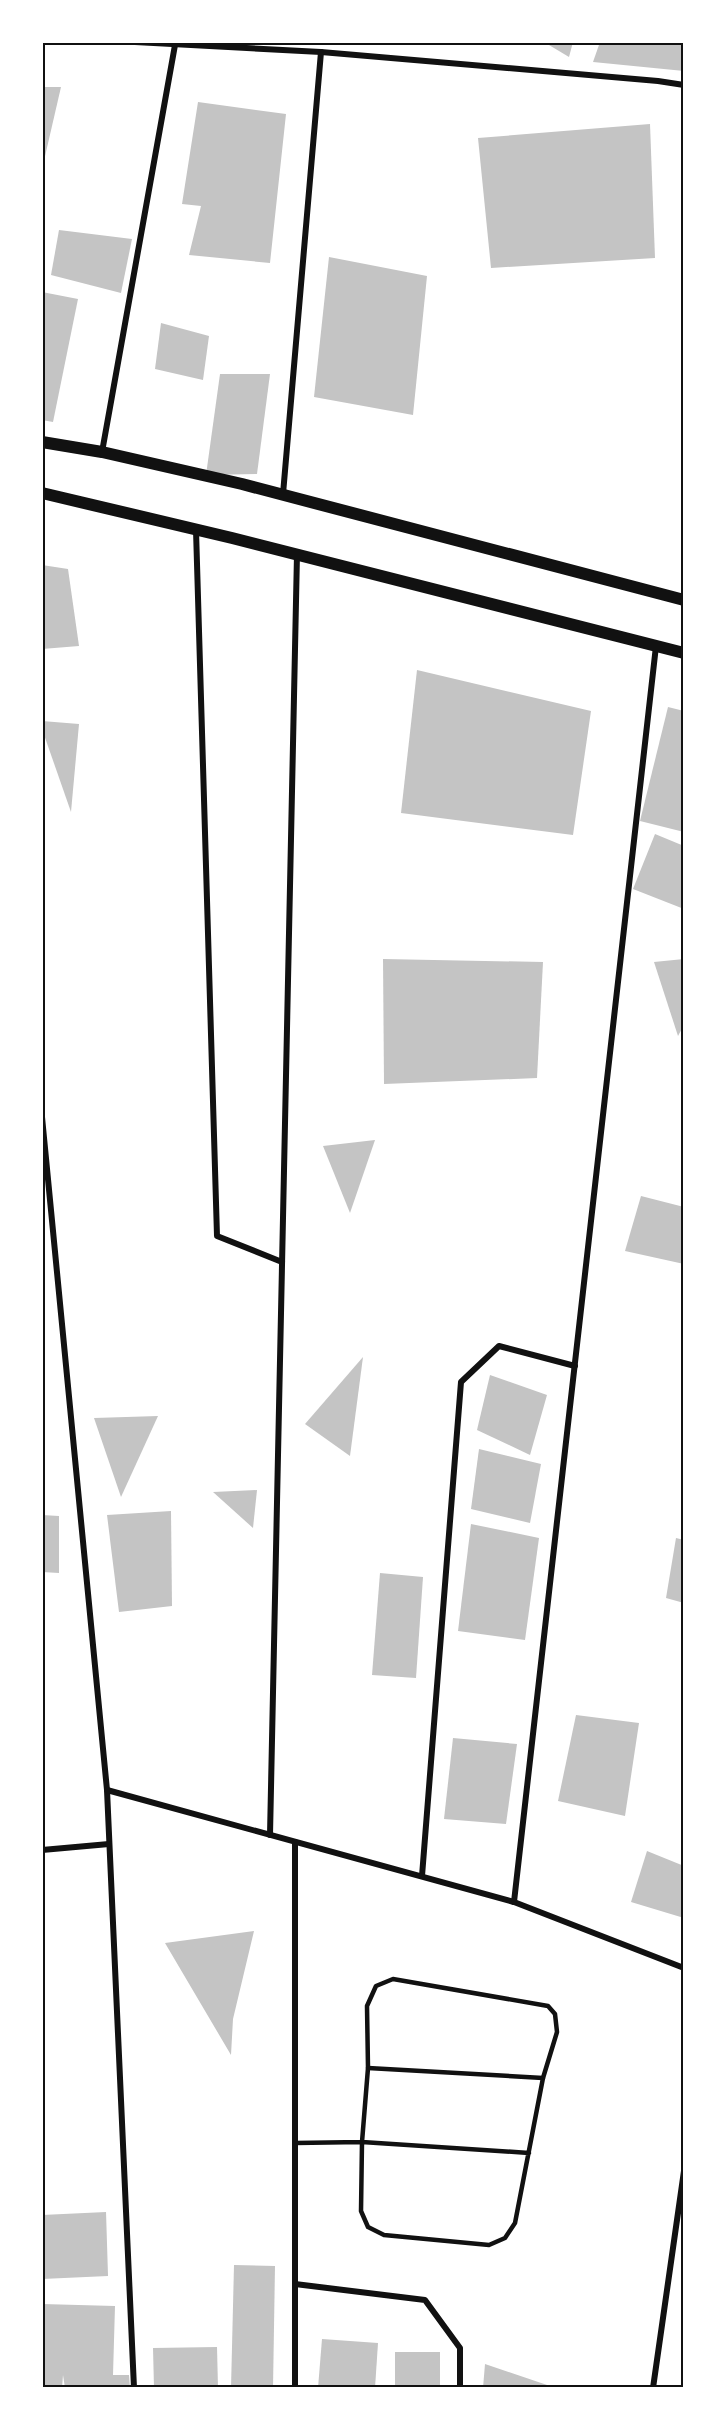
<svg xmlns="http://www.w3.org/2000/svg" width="726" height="2430" viewBox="0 0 726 2430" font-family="'Archivo Narrow',sans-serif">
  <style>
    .building { fill: #c4c4c4 }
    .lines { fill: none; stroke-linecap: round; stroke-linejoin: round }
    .service { stroke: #111; stroke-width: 4.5 }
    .minor { stroke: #111; stroke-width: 6 }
    .secondary { stroke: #111; stroke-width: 12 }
    .neatline { fill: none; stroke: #111; stroke-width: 2 }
  </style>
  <rect width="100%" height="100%" fill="#fff"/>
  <g class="building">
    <polygon points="544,42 573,42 569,57"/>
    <polygon points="600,42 684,42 684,71 593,62"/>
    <polygon points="42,87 61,87 43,165 42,165"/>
    <polygon points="198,102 286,114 270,263 189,255 201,206 182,204"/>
    <polygon points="650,124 655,258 491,268 478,138"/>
    <polygon points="59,230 132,239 121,293 51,275"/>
    <polygon points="329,257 427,276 413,415 314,397"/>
    <polygon points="42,292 78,299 53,422 42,420"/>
    <polygon points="161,323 209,336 203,380 155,369"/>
    <polygon points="220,374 270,374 257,474 206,475"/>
    <polygon points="42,565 68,569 79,646 42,649"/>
    <polygon points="417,670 591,711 573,835 401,813"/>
    <polygon points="668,707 684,711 684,832 640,821"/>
    <polygon points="42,721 79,724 71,812 42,729"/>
    <polygon points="655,834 684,846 684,909 633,889"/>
    <polygon points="383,959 543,962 537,1078 384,1084"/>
    <polygon points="684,959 684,1025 678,1036 654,962"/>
    <polygon points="375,1140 350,1213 323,1146"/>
    <polygon points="641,1196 684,1207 684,1264 625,1251"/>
    <polygon points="363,1357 350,1456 305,1424"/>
    <polygon points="490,1375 547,1395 530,1455 477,1430"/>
    <polygon points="158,1416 121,1497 94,1418"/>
    <polygon points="479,1449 541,1464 530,1523 471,1509"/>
    <polygon points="257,1490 253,1528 213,1492"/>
    <polygon points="171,1511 172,1606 119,1612 107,1515"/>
    <polygon points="42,1515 59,1516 59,1573 42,1572"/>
    <polygon points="471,1524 539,1538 525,1640 458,1631"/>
    <polygon points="676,1538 684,1540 684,1603 666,1598"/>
    <polygon points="380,1573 423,1577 416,1678 372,1675"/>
    <polygon points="576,1715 639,1723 625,1816 558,1801"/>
    <polygon points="453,1738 517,1744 506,1824 444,1819"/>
    <polygon points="647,1851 684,1866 684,1918 631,1902"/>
    <polygon points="254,1931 233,2019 231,2055 165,1943"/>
    <polygon points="106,2212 108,2276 42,2279 42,2215"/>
    <polygon points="234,2265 275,2266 273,2388 231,2388"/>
    <polygon points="42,2304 115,2306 113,2375 129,2375 130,2388 65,2388 63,2375 62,2388 42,2388"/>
    <polygon points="322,2339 378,2343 375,2388 318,2388"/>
    <polygon points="217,2347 218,2388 154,2388 153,2348"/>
    <rect x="395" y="2352" width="45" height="36"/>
    <polygon points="485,2364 550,2386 550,2388 483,2388"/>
  </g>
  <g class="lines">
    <g class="service">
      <polyline points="368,2068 543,2078"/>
      <polyline points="295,2143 362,2142 368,2068 367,2006 376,1986 393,1979 548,2006 555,2014 557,2032 543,2078 515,2223 505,2238 489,2245 384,2235 368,2227 361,2211 362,2142 529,2153"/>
    </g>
    <g class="minor">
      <polyline points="135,42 321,52 658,81 684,85"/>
      <polyline points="102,452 175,45"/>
      <polyline points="283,494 321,52"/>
      <polyline points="196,530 217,1236 282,1262"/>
      <polyline points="42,1117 107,1790 134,2388"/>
      <polyline points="107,1790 514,1902 684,1968"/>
      <polyline points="270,1835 297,554"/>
      <polyline points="42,1850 109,1844"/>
      <polyline points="422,1876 461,1382 499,1346 575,1366"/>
      <polyline points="514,1902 656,646"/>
      <polyline points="295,2284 425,2300 460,2348 460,2388"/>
      <polyline points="295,2388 295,1842"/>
      <polyline points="653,2388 684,2171"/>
    </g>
    <g class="secondary">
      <polyline points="42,442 102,452 242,484 684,600"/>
      <polyline points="42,493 232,538 684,653"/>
    </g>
  </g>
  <rect width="726" height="2430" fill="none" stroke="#ffffff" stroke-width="87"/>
  <rect x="44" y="44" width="638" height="2342" class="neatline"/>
</svg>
